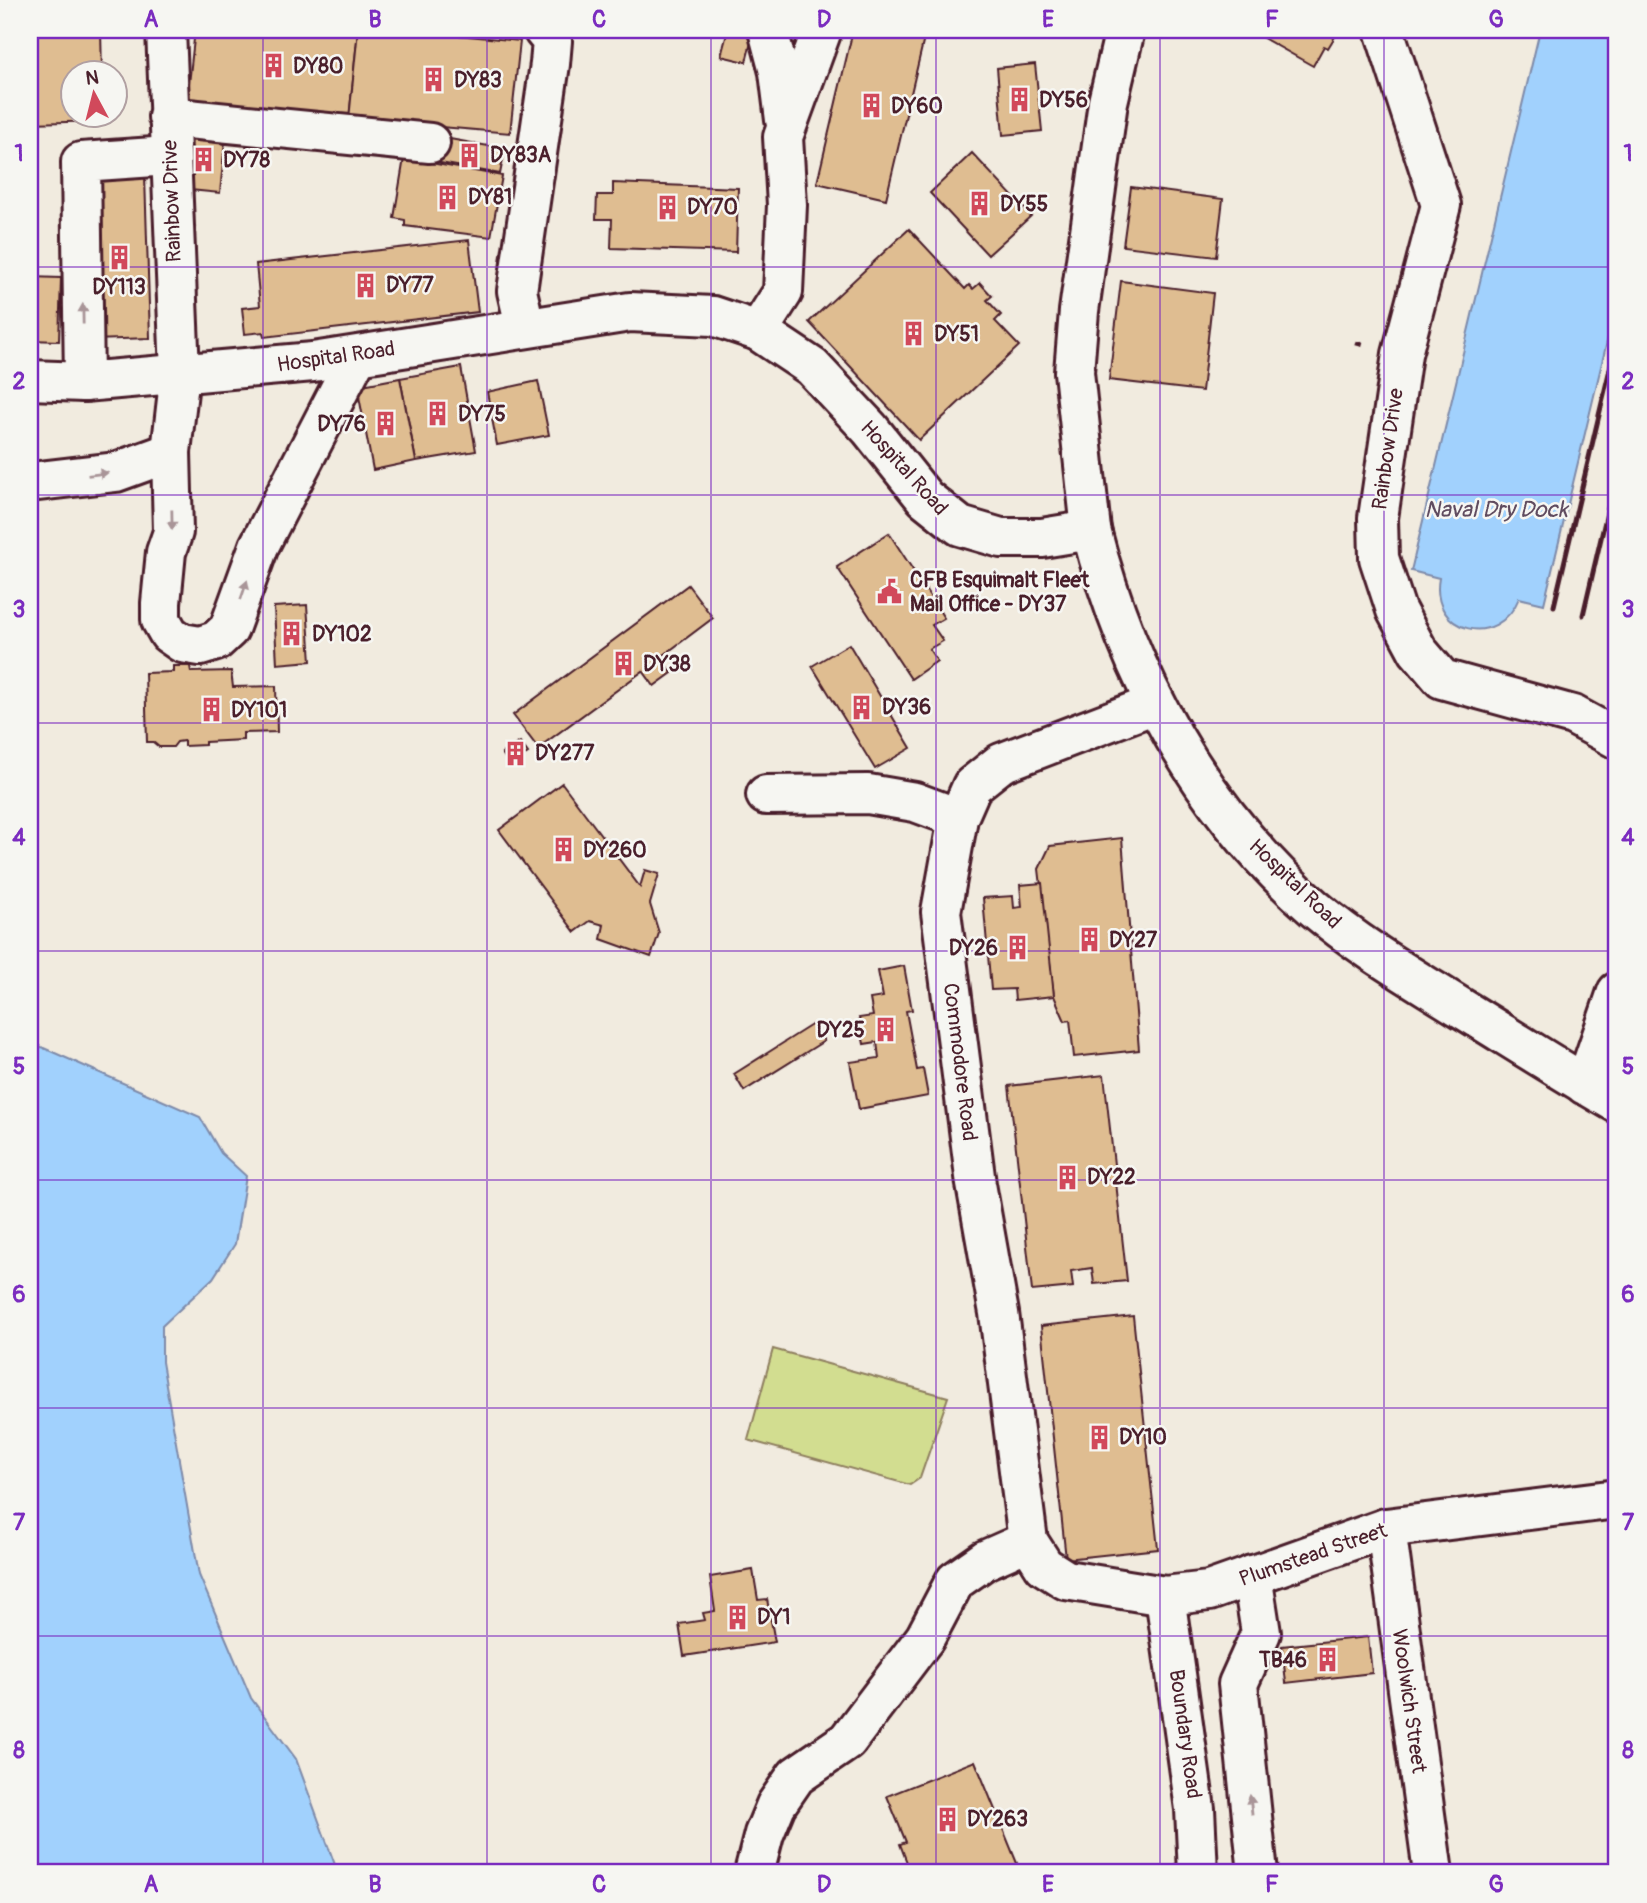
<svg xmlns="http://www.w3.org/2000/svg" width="1647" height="1903" viewBox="0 0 1647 1903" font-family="Pangolin,sans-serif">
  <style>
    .green { fill: #d2dd90; stroke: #8e7e5e; stroke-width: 2 }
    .water { fill: #a1d1fd; stroke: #7e8aa9; stroke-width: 2 }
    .building { fill: #dfbd91; stroke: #4a1f2b; stroke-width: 2 }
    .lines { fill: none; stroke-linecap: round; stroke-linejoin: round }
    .minor-casing { stroke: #4a1f2b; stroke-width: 44 }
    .path { stroke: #4a1f2b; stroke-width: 4.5; stroke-dasharray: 7 5; stroke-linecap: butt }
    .minor { stroke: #f6f6f2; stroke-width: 38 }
    .rail { stroke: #4a1f2b; stroke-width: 5 }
    .oneway { fill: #a99598 }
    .grid { fill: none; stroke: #7b2cbf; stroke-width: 2; stroke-opacity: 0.55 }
    .labels { text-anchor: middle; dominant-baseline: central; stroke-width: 5; stroke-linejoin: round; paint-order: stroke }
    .poi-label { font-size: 21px; font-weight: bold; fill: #4a1f2b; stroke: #f6f6f2; text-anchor: start }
    .street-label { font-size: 21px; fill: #4a1f2b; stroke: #f6f6f2 }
    .water-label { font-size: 23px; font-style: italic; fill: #604c60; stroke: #f6f6f2 }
    .neatline { fill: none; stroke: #7b2cbf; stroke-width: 2.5 }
    .grid-label { font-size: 23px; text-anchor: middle; font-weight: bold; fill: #7b2cbf }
  </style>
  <rect width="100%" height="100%" fill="#f1ebdf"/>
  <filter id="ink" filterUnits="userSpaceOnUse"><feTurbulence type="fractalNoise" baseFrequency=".0143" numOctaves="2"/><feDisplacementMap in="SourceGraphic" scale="14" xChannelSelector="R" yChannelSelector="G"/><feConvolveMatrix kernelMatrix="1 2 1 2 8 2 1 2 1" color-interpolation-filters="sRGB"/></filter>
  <g filter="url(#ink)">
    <polygon class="green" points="773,1349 948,1397 920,1478 910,1485 748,1440"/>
    <g class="water">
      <path d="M1540,30H1617V300L1544,604L1519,598C1498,650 1429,633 1439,578L1411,571Z"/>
      <polygon points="30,1042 200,1117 221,1153 246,1176 235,1244 213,1278 162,1326 162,1362 199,1575 251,1698 296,1759 338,1873 30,1873"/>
    </g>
    <g class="building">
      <polygon points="30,30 101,30 102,74 74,74 74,116 103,116 103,121 30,123"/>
      <polygon points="195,30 358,30 349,119 187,102"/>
      <polygon points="358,30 404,30 520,41 510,133 349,119"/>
      <polygon points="728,30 754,30 746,62 721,56"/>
      <polygon points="853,30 926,30 886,199 817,183"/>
      <polygon points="1249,30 1339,30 1328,48 1324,46 1313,66"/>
      <polygon points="1035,64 1042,131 1003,135 997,68"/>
      <polygon points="186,127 226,131 220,193 180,189"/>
      <polygon points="439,137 505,149 500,174 435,162"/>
      <polygon points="972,153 1031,216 988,255 930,193"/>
      <polygon points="404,158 502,176 491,237 405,226 405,220 394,218"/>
      <polygon points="145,176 150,338 93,340 89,178"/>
      <polygon points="613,183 738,188 736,252 611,248 612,219 596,219 597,195 613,195"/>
      <polygon points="1131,187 1223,199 1216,257 1123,246"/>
      <polygon points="909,229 965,289 969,285 973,289 980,283 992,296 987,300 1001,315 995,321 1019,346 919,440 809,322"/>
      <polygon points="469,240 478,312 264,337 263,332 245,334 242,308 260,306 256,264"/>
      <polygon points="30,277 61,278 59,341 30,340"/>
      <polygon points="1121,281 1213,293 1202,391 1109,380"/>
      <polygon points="461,367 476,451 416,461 400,378"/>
      <polygon points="400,378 416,461 373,470 357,386"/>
      <polygon points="538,381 549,435 497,445 487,392"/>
      <polygon points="889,533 944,618 932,625 943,641 929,649 937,661 911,679 837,567"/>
      <polygon points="688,585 713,618 660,658 672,673 654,686 643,671 538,748 513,715"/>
      <polygon points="307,605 311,661 277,664 274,607"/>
      <polygon points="849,644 911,748 875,769 812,666"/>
      <polygon points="173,666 190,666 191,672 231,671 233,687 276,686 277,732 243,733 243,740 205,742 205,745 184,746 184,741 177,742 173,747 159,747 153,742 147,742 145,673 173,672"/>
      <polygon points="520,742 528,753 510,765 502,753"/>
      <polygon points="562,783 640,887 645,870 659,874 650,904 659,933 651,957 601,939 604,925 590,921 575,932 499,830"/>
      <polygon points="1122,838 1139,1050 1074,1057 1070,1020 1065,1021 1054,996 1039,869 1050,846"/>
      <polygon points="1042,883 1054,996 1015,1000 1014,989 991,990 983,898 1013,896 1014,908 1022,907 1020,885"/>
      <polygon points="904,966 912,1010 906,1011 917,1070 923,1069 928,1096 859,1109 850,1062 879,1058 877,1042 864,1044 859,1018 873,1016 870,999 883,997 878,971"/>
      <polygon points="813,1024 824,1041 744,1091 734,1074"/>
      <polygon points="1104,1075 1127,1281 1094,1284 1092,1268 1071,1271 1073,1287 1032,1291 1009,1086"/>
      <polygon points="1133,1316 1158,1549 1066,1559 1041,1326"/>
      <polygon points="753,1570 758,1600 767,1599 775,1642 684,1656 679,1624 705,1620 703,1613 715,1611 710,1577"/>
      <polygon points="1368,1637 1372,1673 1286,1683 1282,1646"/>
      <polygon points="975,1761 1021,1873 911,1873 900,1844 906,1842 887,1796"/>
    </g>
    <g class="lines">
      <defs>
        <g id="minor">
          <polyline points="166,30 180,373 171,452 173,532 166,552 161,603 161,620 169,634 182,643 200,646 216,641 229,629 259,546 357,356"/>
          <polyline points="768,30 779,72 785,120"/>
          <polyline points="1384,30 1441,205 1402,354 1378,518 1379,558 1396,610 1418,651 1442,679 1573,715 1617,739"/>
          <polyline points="168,117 430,143"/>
          <polyline points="525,326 517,291 550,64 552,41 543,30"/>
          <polyline points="758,331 783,292 787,205 783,137 822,30"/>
          <path d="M30,380L84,382L313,362L630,312L713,316L758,331L812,367L870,429L925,498L960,526L1001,538H1042L1091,530C1128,675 1200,809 1314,908C1360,947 1412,977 1463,1009C1515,1041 1565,1073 1617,1103"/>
          <polyline points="84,382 81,162 169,156"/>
          <polyline points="30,482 116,472 171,452"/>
          <polyline points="1091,530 1074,372 1079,311 1108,102 1125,30"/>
          <polyline points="1155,704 1001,763 972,786 958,818 941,912 976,1184 999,1313 1028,1541 1044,1566 1066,1580 1165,1596 1209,1591 1386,1528 1617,1499"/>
          <polyline points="766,795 868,794 915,802 958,818"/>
          <polyline points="1585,1085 1617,992"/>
          <polyline points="1386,1528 1433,1873"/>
          <polyline points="1252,1575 1261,1633 1238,1684 1258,1873"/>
          <polyline points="1165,1596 1195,1809 1198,1873"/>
          <polyline points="754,1873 764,1834 776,1805 796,1776 847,1741 925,1638 955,1581 985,1560 1028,1541"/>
        </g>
      </defs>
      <use href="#minor" class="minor-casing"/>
      <polyline class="path" points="1356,343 1367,346"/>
      <use href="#minor" class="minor"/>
      <g class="rail">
        <polyline points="1554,606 1617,339"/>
        <polyline points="1583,615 1617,470"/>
      </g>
    </g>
    <defs><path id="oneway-solid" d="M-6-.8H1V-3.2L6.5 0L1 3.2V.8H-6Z" transform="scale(1.75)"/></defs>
    <g class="oneway">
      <use href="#oneway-solid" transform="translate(83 314) rotate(-91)"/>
      <use href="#oneway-solid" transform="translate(98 474) rotate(-7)"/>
      <use href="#oneway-solid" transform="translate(172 520) rotate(89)"/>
      <use href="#oneway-solid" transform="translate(244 590) rotate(-71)"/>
      <use href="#oneway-solid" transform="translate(1251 1805) rotate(-96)"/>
    </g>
  </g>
  <path class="grid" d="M263,30V1873M487,30V1873M711,30V1873M936,30V1873M1160,30V1873M1384,30V1873M30,267H1617M30,495H1617M30,723H1617M30,951H1617M30,1180H1617M30,1408H1617M30,1636H1617"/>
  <defs>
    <symbol id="building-bare" viewBox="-9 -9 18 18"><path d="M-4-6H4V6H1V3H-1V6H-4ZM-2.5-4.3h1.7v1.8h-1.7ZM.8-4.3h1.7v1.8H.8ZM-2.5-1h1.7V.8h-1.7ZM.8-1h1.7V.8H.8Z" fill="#d1495b" stroke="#f6f6f2" stroke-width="2.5" paint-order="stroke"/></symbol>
    <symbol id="civic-bare" viewBox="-9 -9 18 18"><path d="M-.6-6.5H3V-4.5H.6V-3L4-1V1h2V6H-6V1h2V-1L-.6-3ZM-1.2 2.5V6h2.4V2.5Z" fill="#d1495b" stroke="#f6f6f2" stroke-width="2.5" paint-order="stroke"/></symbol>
  </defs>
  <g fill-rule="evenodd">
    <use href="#building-bare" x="256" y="48" width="35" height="35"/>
    <use href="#building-bare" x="416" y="62" width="35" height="35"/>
    <use href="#building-bare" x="1002" y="82" width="35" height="35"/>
    <use href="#building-bare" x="854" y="88" width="35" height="35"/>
    <use href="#building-bare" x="452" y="138" width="35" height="35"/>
    <use href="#building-bare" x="186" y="142" width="35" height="35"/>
    <use href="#building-bare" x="430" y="180" width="35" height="35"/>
    <use href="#building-bare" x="962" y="186" width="35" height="35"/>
    <use href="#building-bare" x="650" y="190" width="35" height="35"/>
    <use href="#building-bare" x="102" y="240" width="35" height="35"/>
    <use href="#building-bare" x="348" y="268" width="35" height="35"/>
    <use href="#building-bare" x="896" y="316" width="35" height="35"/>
    <use href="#building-bare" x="420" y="396" width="35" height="35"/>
    <use href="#building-bare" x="368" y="406" width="35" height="35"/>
    <use href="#civic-bare" x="872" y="574" width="35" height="35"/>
    <use href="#building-bare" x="274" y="616" width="35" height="35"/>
    <use href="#building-bare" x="606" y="646" width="35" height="35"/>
    <use href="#building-bare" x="844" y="690" width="35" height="35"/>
    <use href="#building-bare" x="194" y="692" width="35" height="35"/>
    <use href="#building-bare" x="498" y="736" width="35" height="35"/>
    <use href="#building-bare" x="546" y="832" width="35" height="35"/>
    <use href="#building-bare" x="1072" y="922" width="35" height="35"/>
    <use href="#building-bare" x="1000" y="930" width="35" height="35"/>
    <use href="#building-bare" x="868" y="1012" width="35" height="35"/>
    <use href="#building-bare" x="1050" y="1160" width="35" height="35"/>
    <use href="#building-bare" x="1082" y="1420" width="35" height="35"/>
    <use href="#building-bare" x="720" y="1600" width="35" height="35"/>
    <use href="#building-bare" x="1310" y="1642" width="35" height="35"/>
    <use href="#building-bare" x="930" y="1802" width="35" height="35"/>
  </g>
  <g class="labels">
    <g class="poi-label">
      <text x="293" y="66">DY80</text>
      <text x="454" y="80">DY83</text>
      <text x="1039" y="100">DY56</text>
      <text x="891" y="106">DY60</text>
      <text x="490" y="155">DY83A</text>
      <text x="223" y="160">DY78</text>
      <text x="468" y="197">DY81</text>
      <text x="1000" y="204">DY55</text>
      <text x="687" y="207">DY70</text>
      <text x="386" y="285">DY77</text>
      <text x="119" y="287" text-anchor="middle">DY113</text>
      <text x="934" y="334">DY51</text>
      <text x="458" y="414">DY75</text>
      <text x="366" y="424" text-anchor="end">DY76</text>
      <text x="910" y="580">CFB Esquimalt Fleet<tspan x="910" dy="24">Mail Office - DY37</tspan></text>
      <text x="312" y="634">DY102</text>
      <text x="643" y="664">DY38</text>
      <text x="882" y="707">DY36</text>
      <text x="231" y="710">DY101</text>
      <text x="535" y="753">DY277</text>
      <text x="583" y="850">DY260</text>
      <text x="1109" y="940">DY27</text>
      <text x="998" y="948" text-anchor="end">DY26</text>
      <text x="865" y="1030" text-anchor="end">DY25</text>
      <text x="1087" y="1177">DY22</text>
      <text x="1119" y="1437">DY10</text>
      <text x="757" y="1617">DY1</text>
      <text x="1307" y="1660" text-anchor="end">TB46</text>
      <text x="967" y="1819">DY263</text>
    </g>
    <g class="street-label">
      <text transform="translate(172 201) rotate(-92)">Rainbow Drive</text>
      <text transform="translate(336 357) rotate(-8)">Hospital Road</text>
      <text transform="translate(1388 449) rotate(-82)">Rainbow Drive</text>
      <text transform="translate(904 468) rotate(48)">Hospital Road</text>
      <text transform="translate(1295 884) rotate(44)">Hospital Road</text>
      <text transform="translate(960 1062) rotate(83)">Commodore Road</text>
      <text transform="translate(1313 1555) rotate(-19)">Plumstead Street</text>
      <text transform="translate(1409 1701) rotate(82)">Woolwich Street</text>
      <text transform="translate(1185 1734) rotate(82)">Boundary Road</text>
    </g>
    <g class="water-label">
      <text x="1496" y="509">Naval Dry Dock</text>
    </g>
  </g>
  <rect width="1647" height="1903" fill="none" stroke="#f6f6f2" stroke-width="77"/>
  <g transform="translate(94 94) rotate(353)"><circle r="33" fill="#f6f6f2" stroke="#b1a0a2" stroke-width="2"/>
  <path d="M0-5L12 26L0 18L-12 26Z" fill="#d1495b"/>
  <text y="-10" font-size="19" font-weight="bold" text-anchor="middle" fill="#4a1f2b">N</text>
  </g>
  <rect x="38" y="38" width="1570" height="1826" class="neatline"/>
  <g class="grid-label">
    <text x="151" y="27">A</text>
    <text x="375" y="27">B</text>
    <text x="599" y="27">C</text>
    <text x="824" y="27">D</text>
    <text x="1048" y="27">E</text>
    <text x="1272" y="27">F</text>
    <text x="1496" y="27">G</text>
    <text x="19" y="161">1</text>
    <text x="1628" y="161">1</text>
    <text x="19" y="389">2</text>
    <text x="1628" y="389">2</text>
    <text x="19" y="617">3</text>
    <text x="1628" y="617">3</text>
    <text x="19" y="845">4</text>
    <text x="1628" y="845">4</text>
    <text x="19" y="1074">5</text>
    <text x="1628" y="1074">5</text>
    <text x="19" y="1302">6</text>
    <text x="1628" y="1302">6</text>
    <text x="19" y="1530">7</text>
    <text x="1628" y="1530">7</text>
    <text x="19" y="1758">8</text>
    <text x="1628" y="1758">8</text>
    <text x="151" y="1892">A</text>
    <text x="375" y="1892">B</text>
    <text x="599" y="1892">C</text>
    <text x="824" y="1892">D</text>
    <text x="1048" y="1892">E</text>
    <text x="1272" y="1892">F</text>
    <text x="1496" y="1892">G</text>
  </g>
</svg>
